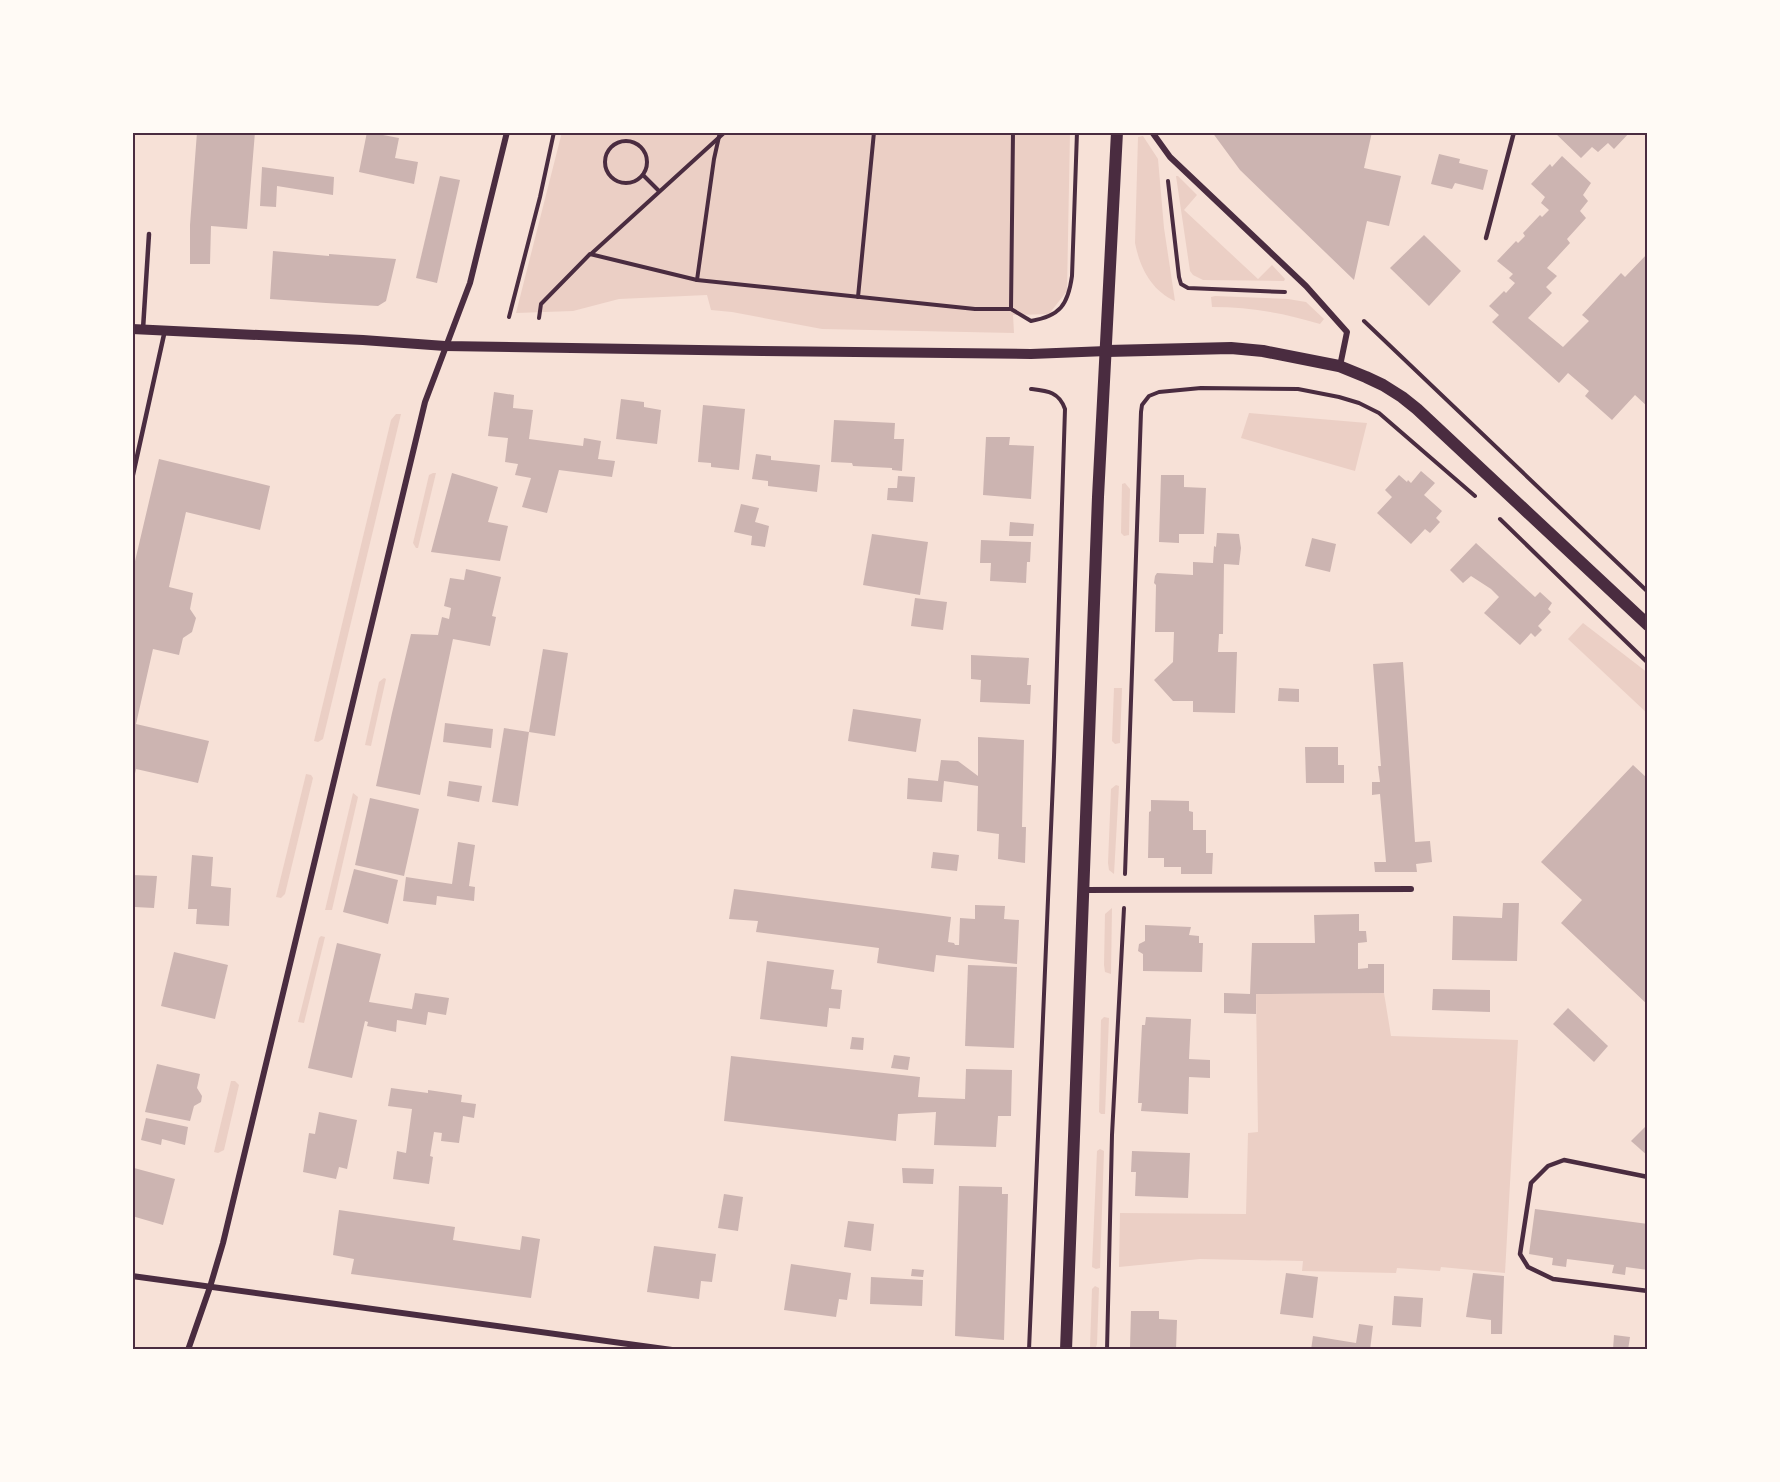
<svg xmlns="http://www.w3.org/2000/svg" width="1780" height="1482" viewBox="0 0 1780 1482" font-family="'Roboto Condensed',sans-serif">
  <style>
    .green { fill: #ebcfc5 }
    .building { fill: #ccb4b1 }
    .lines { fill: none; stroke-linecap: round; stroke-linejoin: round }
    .path { stroke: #4a2c40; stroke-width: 4 }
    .service { stroke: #4a2c40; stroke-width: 4.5 }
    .minor { stroke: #4a2c40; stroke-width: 6 }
    .tertiary { stroke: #4a2c40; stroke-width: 10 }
    .secondary { stroke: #4a2c40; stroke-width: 12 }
    .neatline { fill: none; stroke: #4a2c40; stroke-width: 2 }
  </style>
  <rect width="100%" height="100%" fill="#f7e1d7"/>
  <g class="green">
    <polygon points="562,132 1070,132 1067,291 1049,314 1013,315 1014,333 822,329 732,312 711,310 707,295 619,299 573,311 516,313"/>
    <path d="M1143,136L1158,159L1164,228L1175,301C1151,290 1140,268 1135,243L1138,137Z"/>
    <polygon points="1176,176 1178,176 1197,195 1184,210 1258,279 1272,265 1285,279 1284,281 1203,280 1193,275 1190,271"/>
    <path d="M1215,296L1288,299L1306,302L1324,319L1320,324C1284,313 1250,307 1212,307L1211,297Z"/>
    <polygon points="1249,413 1367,423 1355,471 1241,438"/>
    <polygon points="396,414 401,414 323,739 318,742 314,741 391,420"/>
    <polygon points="433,473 436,473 418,548 416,548 413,543 429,475"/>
    <polygon points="1125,483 1130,489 1129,535 1124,536 1121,533 1122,484"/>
    <polygon points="1583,623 1648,673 1648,714 1568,639"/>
    <polygon points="384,678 386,679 371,746 365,745 379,682"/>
    <polygon points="1114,688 1122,688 1120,743 1115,744 1112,741"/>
    <polygon points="306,774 311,775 313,778 285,894 281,898 276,897"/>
    <polygon points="1116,785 1119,786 1114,874 1109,870 1108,863 1111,789"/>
    <polygon points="353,793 358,797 332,910 325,910"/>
    <polygon points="1112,908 1111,974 1105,972 1104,965 1105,914"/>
    <polygon points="321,936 325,937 304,1023 298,1022 319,938"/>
    <polygon points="1384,993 1391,1036 1518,1040 1505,1273 1441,1267 1440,1271 1397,1268 1396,1273 1302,1271 1303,1261 1200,1259 1119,1267 1120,1213 1246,1214 1248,1133 1258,1132 1256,994"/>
    <polygon points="1104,1017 1109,1018 1105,1114 1101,1114 1099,1112 1101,1020"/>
    <polygon points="231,1081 235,1081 239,1085 224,1150 218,1153 214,1152"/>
    <polygon points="1100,1149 1104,1151 1100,1268 1096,1269 1092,1267 1097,1151"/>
    <polygon points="1095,1286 1099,1288 1097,1344 1096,1347 1090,1347 1092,1289"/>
  </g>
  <g class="building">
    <polygon points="197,132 255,132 247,229 211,226 210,264 190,264 190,225"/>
    <polygon points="367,132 399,138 395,158 418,162 414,184 359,172"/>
    <polygon points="1212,132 1372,132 1364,168 1401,176 1389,226 1367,221 1354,280 1240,170"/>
    <polygon points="1554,132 1630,132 1614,149 1608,143 1598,152 1592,147 1581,158"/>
    <polygon points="1439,154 1460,159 1459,163 1488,170 1483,190 1455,183 1452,189 1431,184"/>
    <polygon points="1562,156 1591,183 1583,195 1588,201 1580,211 1586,218 1567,239 1570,243 1547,268 1557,276 1546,287 1552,293 1528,318 1563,347 1589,321 1582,315 1621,273 1625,277 1648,253 1648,407 1635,395 1612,420 1585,396 1589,391 1568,373 1559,383 1492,322 1499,315 1489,306 1504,291 1506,293 1515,283 1509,278 1513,274 1497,261 1516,241 1518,243 1525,236 1523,233 1540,215 1542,217 1549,210 1541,203 1545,197 1531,184 1550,164 1552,167"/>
    <polygon points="262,167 334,177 333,195 277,186 276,207 260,206"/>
    <polygon points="440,176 460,180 437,283 416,278"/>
    <polygon points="1424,235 1461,271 1429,306 1390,268"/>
    <polygon points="273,251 329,256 329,254 396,259 386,301 378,306 326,303 270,299"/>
    <polygon points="494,392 514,395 513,408 533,410 529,439 583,446 584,438 601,441 598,459 615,461 612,477 559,470 547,513 522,507 531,478 515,475 518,464 505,462 508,438 488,436"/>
    <polygon points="621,399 644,402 644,407 661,410 657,444 616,439"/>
    <polygon points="703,405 745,409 739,470 711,467 711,463 698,462"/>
    <polygon points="834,420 895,423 894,439 904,439 902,471 892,470 892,468 853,466 852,463 831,462"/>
    <polygon points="986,437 1010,437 1009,445 1034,446 1031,499 983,495"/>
    <polygon points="756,454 771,456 771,460 820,465 817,492 768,486 768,481 752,479"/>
    <polygon points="159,459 270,486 260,530 186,512 169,587 193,593 190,609 196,618 192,632 183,638 179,655 153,649 136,724 209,741 198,783 136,769 134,778 132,778 132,574"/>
    <polygon points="1421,471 1435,483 1424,495 1442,511 1436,518 1440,522 1430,533 1425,529 1411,544 1377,513 1392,497 1385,490 1399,475 1407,482 1408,480 1411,483"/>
    <polygon points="452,473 498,487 488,522 508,526 500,561 431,552"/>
    <polygon points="1161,475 1184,475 1184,487 1206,488 1204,534 1179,534 1179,543 1159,542"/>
    <polygon points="898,476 915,477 913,502 887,500 888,488 897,488"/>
    <polygon points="741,504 759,508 755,522 769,526 765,547 751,545 752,536 734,532"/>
    <polygon points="1010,522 1034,524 1033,536 1009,536"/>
    <polygon points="1217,533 1239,534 1241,548 1239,565 1224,564 1223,634 1219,634 1218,652 1237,652 1235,713 1193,712 1193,701 1173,701 1154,680 1173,662 1174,632 1155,632 1156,585 1154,583 1155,576 1157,573 1193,575 1193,562 1213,563 1214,546 1216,547"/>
    <polygon points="872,534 928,542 920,595 863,585"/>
    <polygon points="1312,538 1336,544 1330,572 1305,566"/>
    <polygon points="981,540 1031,542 1030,562 1027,562 1026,583 990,581 991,563 980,563"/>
    <polygon points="1476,543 1535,597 1540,592 1552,603 1548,609 1551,612 1538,626 1542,630 1535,637 1531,633 1520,645 1484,613 1499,597 1491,589 1471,576 1463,583 1450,570"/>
    <polygon points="466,569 501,577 492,616 496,617 490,646 453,639 420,795 376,786 392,713 411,634 438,635 442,617 449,619 451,608 444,606 450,578 464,580"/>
    <polygon points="915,598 947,602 943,630 911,626"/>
    <polygon points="543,649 568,653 555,736 529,732"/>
    <polygon points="971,655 1029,658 1027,685 1031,685 1030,704 980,702 981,680 971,679"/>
    <polygon points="1403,662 1415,842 1430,841 1432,862 1416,864 1417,872 1375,872 1374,862 1386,862 1380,794 1372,795 1372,782 1380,782 1378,766 1381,766 1373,664"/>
    <polygon points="1279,688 1299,689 1299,702 1278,701"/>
    <polygon points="853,709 921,719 916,752 848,741"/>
    <polygon points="445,723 493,729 491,748 443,742"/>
    <polygon points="504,728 529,732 518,806 492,802"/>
    <polygon points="978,737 1024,740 1022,827 1026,827 1025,863 998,859 999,834 977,831 978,786 944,781 942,802 907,799 908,778 938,781 941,760 958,761 978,776"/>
    <polygon points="1305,747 1338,747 1338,765 1344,765 1344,783 1306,783"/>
    <polygon points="1633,765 1648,779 1648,1005 1561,923 1582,900 1541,862"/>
    <polygon points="449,781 482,786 479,802 447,796"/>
    <polygon points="370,798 419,809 404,876 355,865"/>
    <polygon points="1151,800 1189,801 1189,811 1193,812 1193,830 1206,830 1206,853 1213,853 1212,874 1181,874 1181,867 1164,867 1164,858 1148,858 1149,812 1151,811"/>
    <polygon points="458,842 475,845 469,886 475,887 474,901 437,896 436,905 403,901 406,877 452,884"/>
    <polygon points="933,852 959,855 957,871 931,868"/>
    <polygon points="192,855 213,857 211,886 231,888 229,926 196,924 197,909 188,909"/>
    <polygon points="354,869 398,880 388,924 343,912"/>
    <polygon points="132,875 157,876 154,908 135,907 134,928 132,928"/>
    <polygon points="734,889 951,917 948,942 954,943 955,945 959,945 960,918 975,919 975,905 1005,906 1004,919 1019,920 1017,964 936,955 934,972 877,963 879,948 756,932 758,921 729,919"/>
    <polygon points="1503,903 1519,903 1517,961 1452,960 1453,916 1502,918"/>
    <polygon points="1359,914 1359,931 1366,931 1367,942 1358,943 1358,969 1368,968 1368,964 1384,964 1384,993 1256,994 1256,1014 1224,1013 1224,993 1250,994 1252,943 1315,943 1314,915"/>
    <polygon points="1145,925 1191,927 1189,935 1199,936 1199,943 1203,943 1202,972 1143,971 1143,954 1138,951 1139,944 1145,941"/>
    <polygon points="337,943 381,954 369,1002 412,1009 415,993 449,998 446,1015 428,1012 426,1025 397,1020 396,1032 367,1026 368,1022 365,1021 352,1078 308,1068"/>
    <polygon points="174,952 228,965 215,1019 161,1006"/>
    <polygon points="767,961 834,970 831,989 842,990 840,1009 829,1008 827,1027 760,1019"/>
    <polygon points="968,965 1017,967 1014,1048 965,1046"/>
    <polygon points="1433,989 1490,990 1490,1012 1432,1010"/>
    <polygon points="1568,1008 1608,1046 1594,1062 1553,1024"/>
    <polygon points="1146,1017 1191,1019 1189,1059 1210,1060 1210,1078 1189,1077 1188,1114 1141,1111 1142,1103 1138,1103 1142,1025 1145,1025"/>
    <polygon points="852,1037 864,1038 863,1050 850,1049"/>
    <polygon points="894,1055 910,1057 908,1070 891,1068"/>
    <polygon points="731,1056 920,1077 918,1097 965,1099 966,1069 1012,1070 1011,1116 998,1116 996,1147 934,1145 936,1112 898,1114 896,1141 724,1121"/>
    <polygon points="157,1064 200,1074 197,1088 202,1096 201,1102 194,1106 190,1121 145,1112"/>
    <polygon points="391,1088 428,1093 428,1090 462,1095 461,1102 476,1104 474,1118 463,1116 459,1143 441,1141 442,1133 434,1132 430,1156 433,1157 429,1184 393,1179 397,1151 406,1153 412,1109 388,1106"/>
    <polygon points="319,1112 357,1120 347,1169 339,1167 336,1179 303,1172 309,1133 315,1134"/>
    <polygon points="146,1118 188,1127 185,1145 162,1139 161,1145 141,1140"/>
    <polygon points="1648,1124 1648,1156 1631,1141"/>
    <polygon points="1132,1151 1190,1153 1188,1198 1135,1196 1136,1172 1131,1172"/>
    <polygon points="134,1168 175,1179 163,1225 132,1216 132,1176"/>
    <polygon points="902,1168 934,1169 933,1184 903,1183"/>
    <polygon points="959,1186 1002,1187 1002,1194 1008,1194 1004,1340 955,1336"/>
    <polygon points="724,1194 743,1197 738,1231 718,1228"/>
    <polygon points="1535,1209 1648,1224 1648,1270 1626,1267 1625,1275 1612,1273 1614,1265 1567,1259 1566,1267 1552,1265 1553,1258 1529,1254"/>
    <polygon points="339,1210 455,1227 453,1240 520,1250 522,1236 540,1239 531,1298 351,1274 354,1259 333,1255"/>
    <polygon points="848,1221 874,1224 871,1251 844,1247"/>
    <polygon points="654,1246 716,1254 712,1282 701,1281 699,1299 647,1292"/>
    <polygon points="791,1264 851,1273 847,1300 839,1299 836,1317 784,1310"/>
    <polygon points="912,1269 924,1270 923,1277 911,1276"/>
    <polygon points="1286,1273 1318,1277 1313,1318 1280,1314"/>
    <polygon points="1473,1273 1504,1276 1502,1334 1491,1334 1491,1320 1466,1317"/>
    <polygon points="871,1277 923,1280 922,1306 870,1304"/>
    <polygon points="1394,1296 1423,1298 1421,1327 1392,1325"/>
    <polygon points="1131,1311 1159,1311 1159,1319 1177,1320 1176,1350 1135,1350 1135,1347 1130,1347"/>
    <polygon points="1359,1324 1373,1326 1370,1350 1311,1350 1313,1336 1356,1343"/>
    <polygon points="1614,1335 1630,1337 1628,1350 1613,1350"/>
  </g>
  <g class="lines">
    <g class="path">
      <path d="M1013,132L1011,309L1031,321C1060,316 1068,305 1072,276L1077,132"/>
      <circle cx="626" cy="162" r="21"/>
      <polyline points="643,175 659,191"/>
      <polyline points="1168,181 1179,277 1181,284 1188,288 1285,292"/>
      <polyline points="591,254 725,132"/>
      <polyline points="697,280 714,159 720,132"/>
      <polyline points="858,297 874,132"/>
      <polyline points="509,317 540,197 554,132"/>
      <polyline points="539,318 541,304 590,254 697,280 975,309 1011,309"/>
      <polyline points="1364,321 1648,592"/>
      <polyline points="1500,519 1648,663"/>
      <polyline points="1125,874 1141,412 1142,405 1149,396 1159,392 1201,388 1298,389 1339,397 1359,403 1379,413 1475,496"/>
      <path d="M1029,1350L1054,757L1065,409C1059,392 1048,391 1031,389"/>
      <polyline points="1107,1350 1112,1135 1124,908"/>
    </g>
    <g class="service">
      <polyline points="1486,238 1514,132"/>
      <polyline points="143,329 149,234"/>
      <polyline points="132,479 165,330"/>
      <polyline points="1648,1177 1564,1160 1548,1166 1531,1183 1520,1254 1528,1267 1553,1279 1648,1291"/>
    </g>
    <g class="minor">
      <polyline points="1152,132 1170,157 1306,286 1347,332 1340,366"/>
      <polyline points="1083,890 1411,889"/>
      <polyline points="132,1276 672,1350"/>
      <polyline points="188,1350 210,1287 223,1243 425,402 470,283 507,132"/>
    </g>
    <polyline class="tertiary" points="132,329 363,340 445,346 762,351 1031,354 1107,351"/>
    <g class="secondary">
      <polyline points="1107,351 1231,348 1263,351 1339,366 1366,377 1383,385 1402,397 1417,409 1648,625"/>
      <polyline points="1066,1350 1098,497 1117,132"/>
    </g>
  </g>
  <rect width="1780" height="1482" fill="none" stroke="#fffaf5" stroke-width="267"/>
  <rect x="134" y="134" width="1512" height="1214" class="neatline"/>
</svg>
